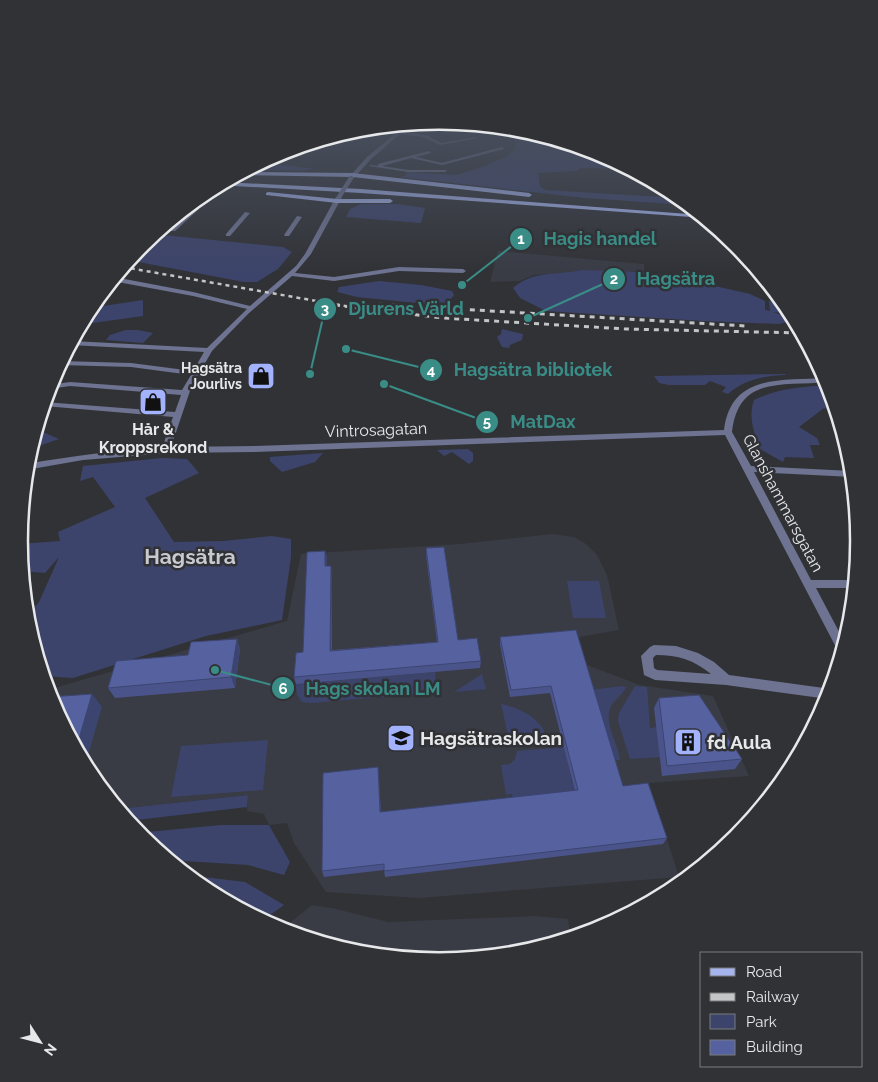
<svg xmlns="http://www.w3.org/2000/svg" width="878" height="1082" viewBox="0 0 878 1082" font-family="Raleway,sans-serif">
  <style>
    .built { fill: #393c45 }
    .green { fill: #3d446b }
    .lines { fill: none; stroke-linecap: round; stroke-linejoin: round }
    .street { fill: #6d7390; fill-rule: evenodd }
    .primary { fill: #a6b4ee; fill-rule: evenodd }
    .rail-far1 { stroke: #c4c5c7; stroke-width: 2.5; stroke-dasharray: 4 4; stroke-linecap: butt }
    .rail { stroke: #c4c5c7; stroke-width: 3; stroke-dasharray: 5 5; stroke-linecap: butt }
    .street-bridge { stroke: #6d7390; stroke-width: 4.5 }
    .wall { fill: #4a548a }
    .shaded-wall { fill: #3c4570 }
    .building { fill: #5662a0; stroke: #3c4570 }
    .labels { text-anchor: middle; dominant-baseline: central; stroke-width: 5; stroke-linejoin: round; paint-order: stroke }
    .far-poi-label { font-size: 14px; font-weight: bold; fill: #e7e8ea; stroke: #313236; text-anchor: end }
    .poi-label { font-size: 16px; font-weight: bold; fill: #e7e8ea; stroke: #313236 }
    .street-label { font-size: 16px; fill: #e7e8ea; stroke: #313236 }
    .near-poi-label { font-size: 19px; font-weight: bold; fill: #e7e8ea; stroke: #313236; text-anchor: start }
    .district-label { font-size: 21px; font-weight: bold; fill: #c8cad0; stroke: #313236 }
    .rim { fill: none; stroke: #e7e8ea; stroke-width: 2.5 }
    .leader { fill: none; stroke: #3a8d87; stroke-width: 2 }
    .callout-dot { fill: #3a8d87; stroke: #313236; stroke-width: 2 }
    .mark-label { font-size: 15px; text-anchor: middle; font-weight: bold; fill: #fff }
    .callout-label { font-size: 18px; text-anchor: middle; font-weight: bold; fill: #3a8d87; stroke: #313236; stroke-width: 5; stroke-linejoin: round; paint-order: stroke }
  </style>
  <rect width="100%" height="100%" fill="#313236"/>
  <g class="built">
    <polygon points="498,251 644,264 644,272 581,270 563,274 534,275 520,281 490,282"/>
    <polygon points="553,534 574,537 586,544 597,555 607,575 619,630 579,637 587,665 640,685 713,696 749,776 649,783 679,877 419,898 326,892 294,843 287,823 269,825 264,814 247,811 248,795 118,809 89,774 51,702 47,690 287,621 301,554 460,544"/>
    <polygon points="312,905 332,908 388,922 536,916 568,919 571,938 521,953 439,961 357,953 281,930"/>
  </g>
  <g class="green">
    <polygon points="454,124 522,129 600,153 631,169 581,168 576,171 538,173 540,186 545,190 681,198 689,205 584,198 399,177 405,176 407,172 456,175 485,166 507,156 515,149 517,136 500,131"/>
    <polygon points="267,159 265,163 315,169 300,171 273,170 242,172"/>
    <polygon points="361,204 398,204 425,208 421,223 346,217 350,209"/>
    <polygon points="153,234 283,247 292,252 278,269 257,282 244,282 128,260 142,244"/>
    <path d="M581,270L623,271L700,277L706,284L750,294L765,301V310L770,311L769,301L784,302L792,314L773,312L795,320L779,324L703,321L546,311L520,298L513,288C533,270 556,276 581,270Z"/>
    <polygon points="379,281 421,285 452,291 454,295 447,304 436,305 357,297 337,292 339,287"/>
    <polygon points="143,300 143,316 85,324 85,316 90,308"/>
    <polygon points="502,329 523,334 522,340 510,345 509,348 502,347 497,337 501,334"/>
    <polygon points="126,330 138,330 153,333 143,343 106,340 110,335"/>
    <path d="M785,374L786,375C764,376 745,379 728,394L722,392L726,387L710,381L705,385H669L659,383L654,376Z"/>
    <path d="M829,385L837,413L824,408L799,427L817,438L820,445H810L814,458L785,457L783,462L760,449C754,433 748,417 754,400C780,388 800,387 829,385Z"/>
    <polygon points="36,429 59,439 30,449"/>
    <polygon points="468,449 473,453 473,461 469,464 452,452 444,456 437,450"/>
    <polygon points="323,453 315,462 282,472 270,461 270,457"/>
    <polygon points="162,458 187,459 199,473 145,498 174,542 223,541 272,536 291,539 291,557 282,620 206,636 73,678 43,676 26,619 39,602 59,557 45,573 22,571 19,544 60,541 58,532 115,507 93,477 80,481 83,466"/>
    <polygon points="567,581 599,581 606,618 573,618"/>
    <polygon points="435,672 437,692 312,703 302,702 297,695 296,684"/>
    <polygon points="482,674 486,689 454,692"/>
    <path d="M622,686L626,687C623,695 615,699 611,706C603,724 618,741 620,760H611L590,690Z"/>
    <polygon points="635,686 647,687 650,728 657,727 660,757 630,759 618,721 619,713"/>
    <path d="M501,704C520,708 542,718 547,739L515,742L508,735Z"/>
    <polygon points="268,740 263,790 171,797 181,746"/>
    <polygon points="564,747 576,797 513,803 512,794 506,795 501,765 510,764 515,759 517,751"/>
    <polygon points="248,795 247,807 128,821 118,809"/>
    <polygon points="221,825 269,825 290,862 284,875 248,865 168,860 137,833"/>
    <polygon points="187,875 245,882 284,905 262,921 205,890"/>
  </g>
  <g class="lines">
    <g class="street">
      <polygon points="407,124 411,124 403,131 426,135 441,143 476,137 478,138 440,145 423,137 400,134 371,159 353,179 349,179 349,177 367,157"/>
      <polygon points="502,147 504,149 442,165 411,158 382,166 408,170 447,170 445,172 408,172 369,166 371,165 378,166 378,164 429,151 431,153 416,157 442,163"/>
      <path d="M339,195L342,197L311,254L295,273L334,277L399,267L463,269L466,271L463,273L399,271L334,281L292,276L248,314L212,351L191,388L171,447L255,446L724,430C731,373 782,381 826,378L828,382C784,387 739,374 732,432L751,466L852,471L853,477L754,472L811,580H855V588H816L845,643L842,654L839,653L725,435L255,452L169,453L83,460L26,470V464C72,456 117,450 162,448L173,417L44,406V402L175,412L181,395L70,386L49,389V385L70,382L182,390L191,375L131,367L59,365L61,361L131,363L193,371L204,352L70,345L72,341L207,348L247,309L193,296L112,281L114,277L193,292L250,306L296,266L305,254L336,197Z"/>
      <polygon points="194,208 199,209 175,231 171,231 171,229"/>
      <polygon points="245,212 250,213 230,236 226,236 226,234"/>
      <polygon points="297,216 302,217 289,236 285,236 284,235"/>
      <path d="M654,645L676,646L698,653L714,662L729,675L831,689L828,699L726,685L655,680L644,675L641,656L650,647ZM656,655C678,655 694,660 711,674L657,670L654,668L653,658Z"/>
    </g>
    <g class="primary">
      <polygon points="242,172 353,173 529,193 532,195 529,197 353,177 236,175"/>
      <polygon points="223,182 361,189 701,215 705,218 361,193 217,185"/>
      <polygon points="268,192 337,199 390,199 393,201 390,203 337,203 266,195 266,193"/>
    </g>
    <g class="rail-far1">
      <polyline points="123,267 345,306"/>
      <polyline points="379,304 411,306"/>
    </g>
    <g class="rail">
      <polyline points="335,305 443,318 626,329 802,333"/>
      <polyline points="390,305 746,326"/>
    </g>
    <polyline class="street-bridge" points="339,197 351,178"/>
  </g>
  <g class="wall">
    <polygon points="426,548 458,640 481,661 480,668 296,684 294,677 303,652 325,551 327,558 326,566 332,573 332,650 437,642 426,555"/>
    <polygon points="576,630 623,786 667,838 663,844 385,877 384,870 324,877 322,871 378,767 381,812 575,791 550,693 510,697 500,645 500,637"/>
    <polygon points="237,639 240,649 235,688 115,698 108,688 188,655"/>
    <polygon points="659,698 742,759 735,769 662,776 654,708"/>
  </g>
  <g class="shaded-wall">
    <polygon points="325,551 327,558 326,574 325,566"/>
    <polygon points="331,566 332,573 331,658 330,651"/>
    <polygon points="237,639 240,649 235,688 231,677"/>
    <polygon points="92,694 102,707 85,766 76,749"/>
    <polygon points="378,767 379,774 381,818 380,812"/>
  </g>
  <g class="building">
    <polygon points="444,547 458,640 477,638 481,661 294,677 296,653 303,652 307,552 325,551 325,566 331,566 330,651 438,642 426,548"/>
    <polygon points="576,630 623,786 648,783 667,838 384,871 384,864 322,871 323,773 378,767 380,812 578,790 551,686 511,690 500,637"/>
    <polygon points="237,639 231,677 108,688 116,661 188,655 191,642"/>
    <polygon points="92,694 76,749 51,702 49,697"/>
    <polygon points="699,695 742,759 667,766 659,698"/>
  </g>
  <linearGradient id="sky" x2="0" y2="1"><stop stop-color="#1b1c1e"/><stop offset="0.45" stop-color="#484f5d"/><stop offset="1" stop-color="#484f5d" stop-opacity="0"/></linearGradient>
  <rect width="878" height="274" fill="url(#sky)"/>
  <defs>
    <symbol id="shop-square" viewBox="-11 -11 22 22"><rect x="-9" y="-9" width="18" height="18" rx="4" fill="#a2b2fd" stroke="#313236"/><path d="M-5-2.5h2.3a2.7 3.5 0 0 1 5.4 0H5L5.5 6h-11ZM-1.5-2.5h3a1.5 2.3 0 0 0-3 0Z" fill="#111"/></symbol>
    <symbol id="school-square" viewBox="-11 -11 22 22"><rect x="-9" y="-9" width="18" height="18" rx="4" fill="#a2b2fd" stroke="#313236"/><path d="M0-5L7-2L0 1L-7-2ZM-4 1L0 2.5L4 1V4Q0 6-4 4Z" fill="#111"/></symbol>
    <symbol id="building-square" viewBox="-11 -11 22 22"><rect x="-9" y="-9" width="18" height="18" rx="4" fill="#a2b2fd" stroke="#313236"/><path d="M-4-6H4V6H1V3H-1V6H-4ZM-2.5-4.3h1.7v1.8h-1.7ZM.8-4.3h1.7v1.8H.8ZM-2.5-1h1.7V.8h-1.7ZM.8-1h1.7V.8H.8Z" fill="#111"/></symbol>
  </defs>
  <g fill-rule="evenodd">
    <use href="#shop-square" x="245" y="360" width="32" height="32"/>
    <use href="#shop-square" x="137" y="386" width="32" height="32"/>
    <use href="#school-square" x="385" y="722" width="32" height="32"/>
    <use href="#building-square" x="672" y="726" width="32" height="32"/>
  </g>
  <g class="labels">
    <g class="far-poi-label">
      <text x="242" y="368">Hagsätra<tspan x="242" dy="16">Jourlivs</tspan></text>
    </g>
    <g class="poi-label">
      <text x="153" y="429">Hår &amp;<tspan x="153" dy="18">Kroppsrekond</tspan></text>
    </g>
    <g class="street-label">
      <text transform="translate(376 430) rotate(-2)">Vintrosagatan</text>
      <text transform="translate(783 503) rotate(62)">Glanshammarsgatan</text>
    </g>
    <g class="near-poi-label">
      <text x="420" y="738">Hagsätraskolan</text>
      <text x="707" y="742">fd Aula</text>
    </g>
    <g class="district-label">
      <text x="190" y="556">Hagsätra</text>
    </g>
  </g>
  <path d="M0 0H878V1082H0ZM28 541a411 411 0 1 1 822 0a411 411 0 1 1-822 0Z" fill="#313236" fill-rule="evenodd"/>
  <path class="rim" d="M28 541a411 411 0 1 1 822 0a411 411 0 1 1-822 0Z"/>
  <path class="leader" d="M462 285L521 239M528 318L614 279M310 374L325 309M346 349L431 370M384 384L487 422M215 670L283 688"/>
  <g class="callout-dot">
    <circle cx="462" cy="285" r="5"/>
    <circle cx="528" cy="318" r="5"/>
    <circle cx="310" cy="374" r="5"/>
    <circle cx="346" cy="349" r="5"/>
    <circle cx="384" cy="384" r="5"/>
    <circle cx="215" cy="670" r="5"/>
    <circle cx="521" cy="239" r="12"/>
    <circle cx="614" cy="279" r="12"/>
    <circle cx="325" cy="309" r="12"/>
    <circle cx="431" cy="370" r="12"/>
    <circle cx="487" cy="422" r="12"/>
    <circle cx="283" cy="688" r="12"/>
  </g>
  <g class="mark-label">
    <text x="521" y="244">1</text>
    <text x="614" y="284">2</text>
    <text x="325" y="314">3</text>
    <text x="431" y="375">4</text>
    <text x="487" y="427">5</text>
    <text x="283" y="694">6</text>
  </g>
  <g class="callout-label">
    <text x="600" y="245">Hagis handel</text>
    <text x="676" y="285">Hagsätra</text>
    <text x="406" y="315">Djurens Värld</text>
    <text x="533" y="376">Hagsätra bibliotek</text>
    <text x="543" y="428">MatDax</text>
    <text x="373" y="695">Hags skolan LM</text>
  </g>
  <rect x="700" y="952" width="162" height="115" fill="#313236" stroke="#7a7b7e"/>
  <rect x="710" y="968" width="25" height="8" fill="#a6b4ee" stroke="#7a7b7e"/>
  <text x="746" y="977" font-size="15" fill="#e7e8ea">Road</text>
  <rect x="710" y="993" width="25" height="8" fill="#c4c5c7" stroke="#7a7b7e"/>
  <text x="746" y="1002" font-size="15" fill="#e7e8ea">Railway</text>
  <rect x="710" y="1014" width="25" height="15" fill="#3d446b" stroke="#7a7b7e"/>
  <text x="746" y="1027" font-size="15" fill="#e7e8ea">Park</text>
  <rect x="710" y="1040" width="25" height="15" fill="#5662a0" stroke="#7a7b7e"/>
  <text x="746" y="1052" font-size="15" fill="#e7e8ea">Building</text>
  <g transform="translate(40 1042) rotate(126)" stroke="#313236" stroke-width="4" paint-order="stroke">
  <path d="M0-4L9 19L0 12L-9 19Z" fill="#e7e8ea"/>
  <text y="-8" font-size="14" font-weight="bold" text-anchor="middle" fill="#e7e8ea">N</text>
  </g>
</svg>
